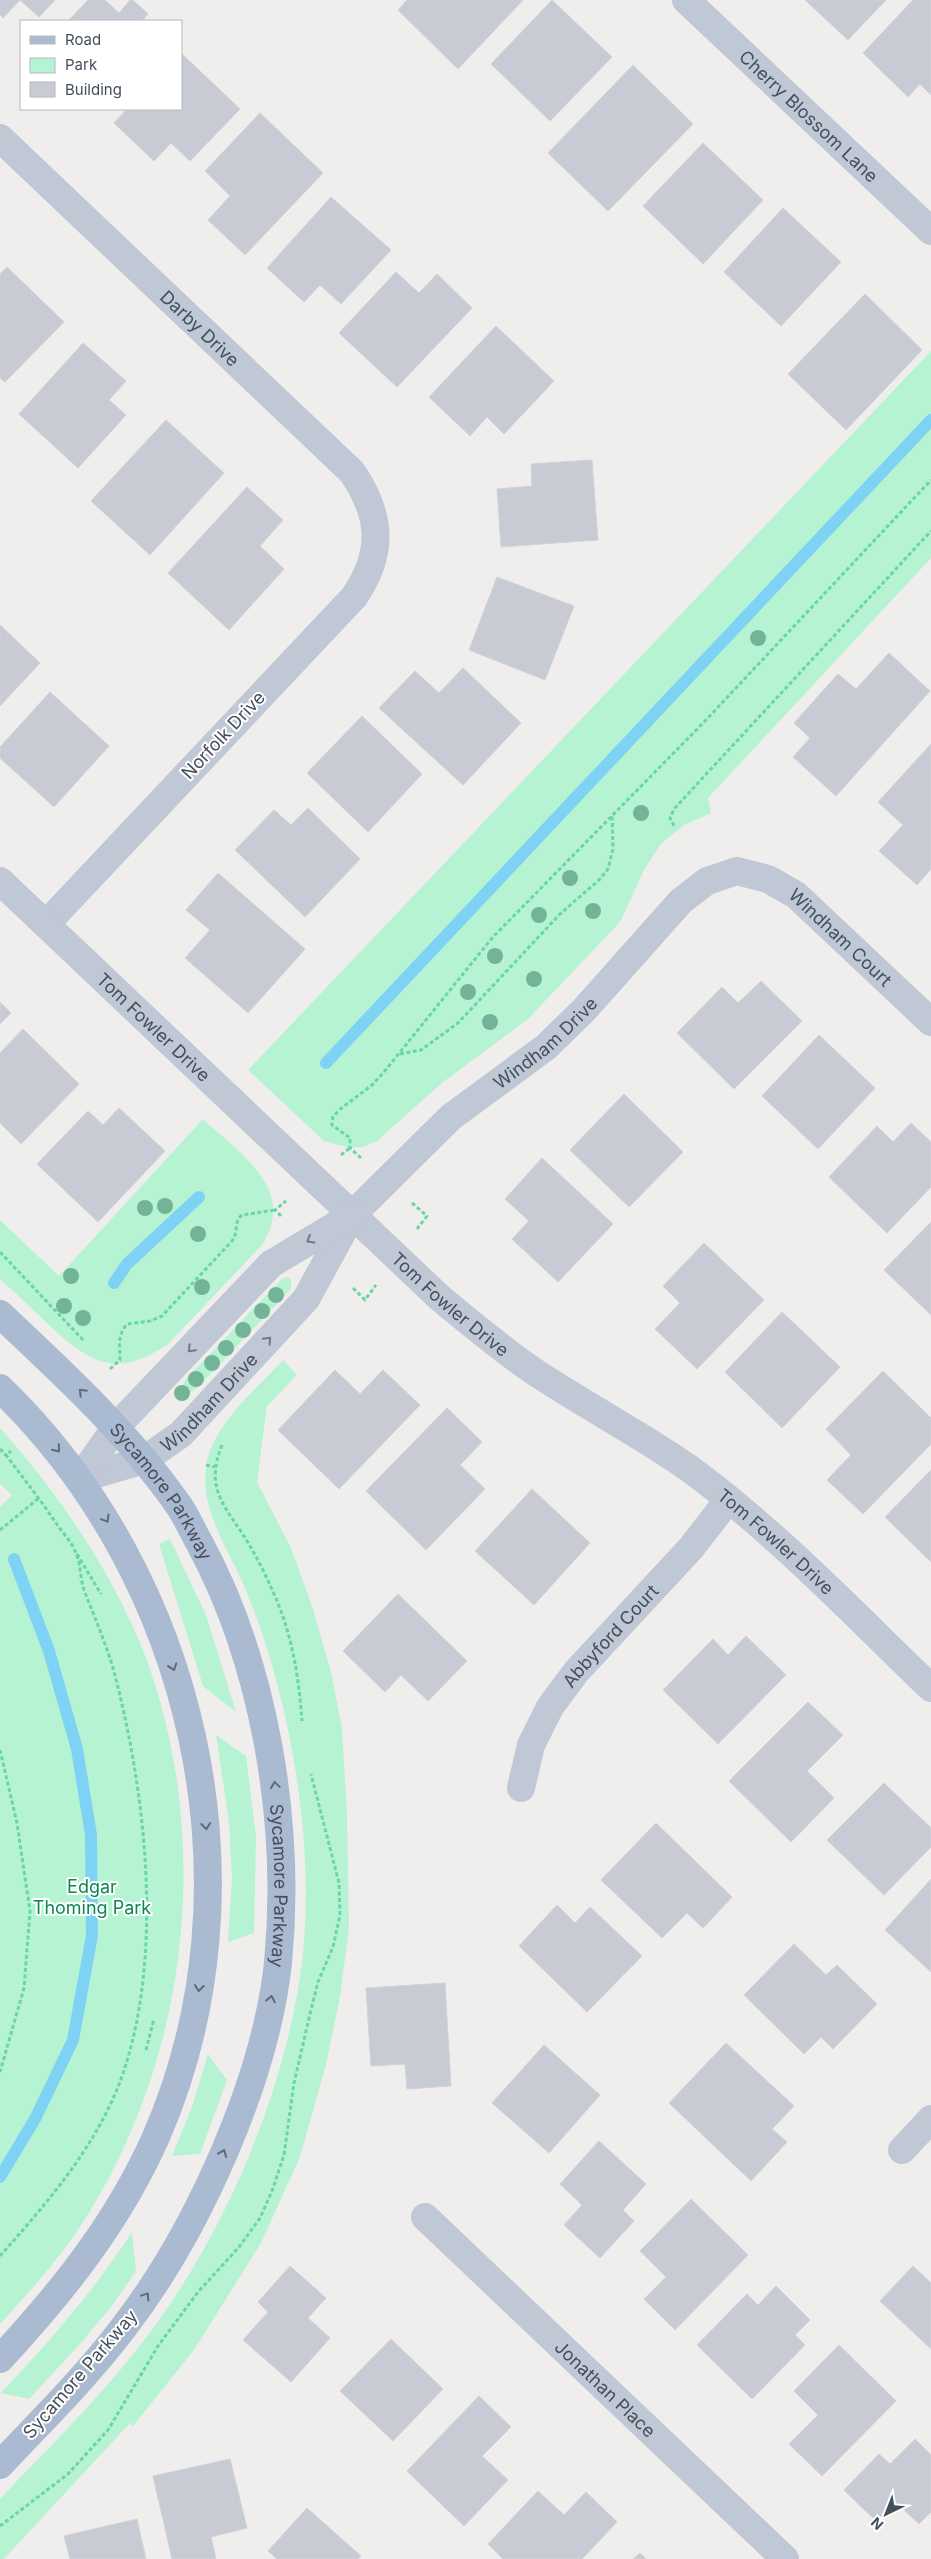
<svg xmlns="http://www.w3.org/2000/svg" width="931" height="2559" viewBox="0 0 931 2559" font-family="Inter,sans-serif">
  <style>
    .green { fill: #b6f3d3 }
    .lines { fill: none; stroke-linecap: round; stroke-linejoin: round }
    .stream { stroke: #7ed3f5; stroke-width: 12 }
    .building { fill: #c8cbd4; stroke: #d0d2da }
    .path { stroke: #6ad5a9; stroke-width: 3; stroke-dasharray: 4 2.5; stroke-linecap: butt }
    .minor { stroke: #bfc8d4; stroke-width: 28 }
    .major { stroke: #aabad0; stroke-width: 28 }
    .tree { fill: #73b498 }
    .oneway { stroke: #6f7987 }
    .oneway2 { stroke: #5e6a7a }
    .labels { text-anchor: middle; dominant-baseline: central; stroke-width: 4; stroke-linejoin: round; paint-order: stroke }
    .street-label { font-size: 18px; fill: #444f5d; stroke: #fff }
    .park-label { font-size: 18px; fill: #0d8653; stroke: #fff }
  </style>
  <rect width="100%" height="100%" fill="#f0eded"/>
  <g class="green">
    <polygon points="931,351 931,558 708,798 711,813 684,825 661,844 645,868 620,922 527,1020 443,1082 377,1141 363,1147 350,1148 324,1141 248,1070"/>
    <path d="M203,1119C240,1154 299,1190 261,1246L168,1344C117,1378 92,1365 50,1326C34,1310 17,1295 0,1279V1220L59,1276Z"/>
    <polygon points="286,1277 291,1279 291,1289 197,1388 188,1394 178,1397 178,1392 187,1378 281,1280"/>
    <path d="M283,1360L297,1375L267,1406L257,1482L291,1548L313,1609L331,1672L342,1728L347,1815L349,1928L340,1997L326,2065L300,2157L261,2243L194,2350L133,2426L130,2423L4,2559H0V2499C45,2451 93,2405 134,2353C214,2254 274,2121 297,1995C318,1885 299,1748 265,1642C259,1623 252,1605 245,1588C229,1550 200,1510 206,1468C212,1424 255,1391 283,1360Z"/>
    <path d="M0,1428C59,1494 114,1574 146,1658C213,1841 189,2055 85,2219C61,2257 30,2291 0,2324V1507L12,1495L0,1484Z"/>
    <polygon points="170,1539 206,1615 236,1712 203,1686 159,1544"/>
    <polygon points="216,1735 246,1756 256,1836 254,1933 228,1942 232,1878 229,1822"/>
    <polygon points="208,2054 227,2080 200,2154 172,2156 192,2107"/>
    <path d="M132,2232L136,2271L111,2307L80,2344L29,2399L1,2393C49,2342 94,2291 132,2232Z"/>
  </g>
  <g class="lines">
    <g class="stream">
      <polyline points="326,1063 931,420"/>
      <polyline points="114,1283 127,1264 199,1197"/>
      <polyline points="0,2177 35,2119 73,2040 92,1935 91,1835 77,1749 49,1651 14,1559"/>
    </g>
  </g>
  <g class="building">
    <polygon points="0,0 55,0 39,17 20,0 3,18 0,15"/>
    <polygon points="88,0 105,0 119,13 130,0 133,0 148,14 142,21 68,21"/>
    <polygon points="407,0 523,0 458,69 398,10"/>
    <polygon points="552,0 612,57 550,121 491,64"/>
    <polygon points="805,0 886,0 848,40"/>
    <polygon points="913,0 931,0 931,95 920,84 908,97 863,53"/>
    <polygon points="181,53 240,109 190,161 171,143 154,161 114,123 127,109 181,109"/>
    <polygon points="633,65 693,124 608,211 548,153"/>
    <polygon points="260,113 323,173 245,255 208,220 230,196 205,171"/>
    <polygon points="703,143 763,200 703,264 643,206"/>
    <polygon points="331,197 391,250 341,304 320,285 304,302 267,268"/>
    <polygon points="783,208 841,262 781,326 724,272"/>
    <polygon points="7,267 64,322 5,382 0,378 0,274"/>
    <polygon points="396,272 419,293 437,274 472,308 397,387 339,333"/>
    <polygon points="865,294 922,350 846,430 788,374"/>
    <polygon points="496,326 554,381 504,434 487,417 470,436 429,397"/>
    <polygon points="83,343 126,381 109,400 126,415 78,468 19,414"/>
    <polygon points="166,420 224,473 150,555 91,501"/>
    <polygon points="592,460 598,540 501,547 497,489 532,486 531,464"/>
    <polygon points="247,487 283,520 260,546 284,569 229,630 168,573"/>
    <polygon points="497,577 574,606 545,680 469,650"/>
    <polygon points="0,625 40,663 0,706"/>
    <polygon points="889,653 930,691 836,796 793,757 810,738 794,723 838,674 856,689"/>
    <polygon points="463,668 521,723 463,785 379,708 415,671 439,693"/>
    <polygon points="50,692 109,746 54,807 0,758 0,747"/>
    <polygon points="362,716 422,774 368,832 307,773"/>
    <polygon points="931,744 931,869 917,885 879,851 903,825 878,802"/>
    <polygon points="308,808 360,859 305,917 235,850 274,810 291,825"/>
    <polygon points="218,873 305,949 248,1013 185,958 210,930 186,910"/>
    <polygon points="761,981 802,1021 734,1089 677,1033 722,987 738,1003"/>
    <polygon points="0,1002 11,1013 0,1024"/>
    <polygon points="23,1029 79,1084 21,1144 0,1123 0,1053"/>
    <polygon points="819,1035 875,1088 818,1149 762,1096"/>
    <polygon points="624,1094 683,1152 629,1207 570,1150"/>
    <polygon points="119,1108 165,1151 98,1222 37,1164 88,1111 103,1125"/>
    <polygon points="911,1123 931,1142 931,1187 887,1233 829,1177 877,1126 893,1142"/>
    <polygon points="542,1158 613,1224 558,1282 512,1239 529,1221 505,1199"/>
    <polygon points="931,1222 931,1315 884,1270"/>
    <polygon points="704,1243 764,1300 697,1369 655,1329 680,1303 663,1286"/>
    <polygon points="782,1312 840,1367 782,1428 725,1372"/>
    <polygon points="335,1370 360,1394 383,1370 420,1405 339,1489 278,1430"/>
    <polygon points="883,1371 931,1418 931,1444 863,1514 827,1480 851,1455 826,1429"/>
    <polygon points="447,1408 482,1442 460,1465 485,1489 426,1550 366,1491"/>
    <polygon points="931,1470 931,1562 885,1517"/>
    <polygon points="532,1489 590,1543 534,1605 475,1551"/>
    <polygon points="398,1594 467,1661 428,1701 401,1675 385,1692 343,1651"/>
    <polygon points="746,1636 786,1675 718,1744 663,1690 713,1639 728,1655"/>
    <polygon points="808,1702 843,1735 807,1771 834,1798 791,1842 729,1781"/>
    <polygon points="884,1783 931,1828 931,1847 884,1895 827,1840"/>
    <polygon points="656,1823 732,1897 703,1928 687,1913 662,1938 601,1880"/>
    <polygon points="931,1879 931,1972 885,1930"/>
    <polygon points="557,1905 575,1923 590,1907 642,1956 587,2012 519,1946"/>
    <polygon points="794,1944 826,1975 837,1965 877,2004 833,2049 821,2037 804,2054 744,1995"/>
    <polygon points="445,1983 451,2086 407,2089 405,2064 371,2066 366,1988"/>
    <polygon points="726,2043 794,2106 772,2129 787,2142 751,2181 669,2103"/>
    <polygon points="544,2045 600,2095 549,2153 492,2103"/>
    <polygon points="599,2141 646,2184 623,2210 634,2221 600,2258 564,2225 582,2205 560,2184"/>
    <polygon points="691,2199 748,2255 675,2330 644,2299 666,2277 640,2251"/>
    <polygon points="290,2266 326,2298 308,2318 330,2338 291,2382 243,2340 268,2312 258,2302"/>
    <polygon points="913,2266 931,2283 931,2349 880,2301"/>
    <polygon points="776,2286 810,2320 795,2335 805,2345 752,2399 697,2345 747,2294 758,2305"/>
    <polygon points="391,2339 443,2389 393,2441 340,2391"/>
    <polygon points="839,2345 896,2401 822,2476 789,2444 818,2415 794,2391"/>
    <polygon points="479,2396 511,2427 482,2456 508,2480 464,2526 407,2471"/>
    <polygon points="915,2439 931,2455 931,2512 919,2524 898,2504 879,2524 844,2490 879,2454 890,2464"/>
    <polygon points="230,2459 247,2528 211,2537 216,2559 172,2559 153,2476"/>
    <polygon points="538,2491 564,2515 586,2492 617,2522 582,2559 503,2559 488,2544"/>
    <polygon points="307,2508 361,2556 358,2559 277,2559 268,2551"/>
    <polygon points="137,2519 146,2559 70,2559 64,2536"/>
    <polygon points="640,2553 646,2559 633,2559"/>
  </g>
  <g class="lines">
    <g class="path">
      <polyline points="674,826 670,818 674,809 931,531"/>
      <polyline points="400,1054 421,1050 458,1023 560,914 599,880 608,869 613,849 612,814"/>
      <polyline points="341,1155 350,1148"/>
      <polyline points="361,1158 350,1148 350,1138 332,1125 333,1117 339,1110 372,1085 384,1072 492,938 706,720 931,480"/>
      <polyline points="412,1203 427,1216 417,1229"/>
      <polyline points="281,1216 275,1210 286,1201"/>
      <polyline points="0,1252 84,1341"/>
      <polyline points="353,1288 365,1300 376,1285"/>
      <path d="M110,1369L120,1360C120,1346 117,1336 127,1324L150,1321L162,1316L232,1241C239,1232 233,1222 242,1215L275,1210"/>
      <path d="M222,1445C203,1492 228,1508 250,1546C260,1563 269,1582 277,1601C293,1639 299,1680 302,1721"/>
      <polyline points="0,1449 6,1455"/>
      <polyline points="206,1465 215,1467"/>
      <polyline points="0,1530 39,1498"/>
      <polyline points="77,1554 101,1594"/>
      <polyline points="0,1750 17,1823 30,1911 24,1988 0,2072"/>
      <polyline points="146,2050 154,2019"/>
      <path d="M0,2256C47,2203 96,2147 121,2079C165,1957 146,1791 113,1668C105,1641 94,1616 84,1590C80,1578 81,1563 75,1551C72,1543 64,1534 58,1526C42,1502 24,1479 6,1455L11,1451"/>
      <polyline points="0,2526 68,2474 108,2430 158,2346 198,2292 239,2247 260,2218 272,2191 284,2155 294,2083 310,2014 318,1982 333,1947 340,1915 339,1883 311,1774"/>
    </g>
    <g class="minor">
      <path id="s1" d="M686,0L931,231"/>
      <path id="s2" d="M0,138L352,472C382,516 384,553 354,597L46,924"/>
      <path id="s3" d="M0,881L440,1298C470,1323 500,1348 532,1370C584,1405 639,1433 690,1469C777,1533 853,1613 931,1688"/>
      <path id="s4" d="M79,1479L144,1460L181,1434L306,1299L352,1215L451,1117L546,1047L583,1011L681,901L707,881L737,871L768,879L796,895L931,1022"/>
      <polyline points="79,1479 116,1427 271,1264 351,1216"/>
      <path id="s5" d="M521,1788L531,1745L550,1707L576,1672L691,1548L729,1499"/>
      <polyline points="902,2150 931,2119"/>
      <path id="s6" d="M425,2217L785,2559"/>
    </g>
    <g class="major">
      <path id="s7" d="M0,1314C63,1373 127,1432 177,1503C186,1515 192,1530 200,1544C234,1607 255,1674 268,1744C281,1815 285,1890 278,1963C265,2082 197,2232 124,2327C87,2376 42,2420 0,2465"/>
      <path d="M0,1388C195,1576 266,1885 156,2137C118,2222 63,2291 0,2359"/>
    </g>
  </g>
  <g class="tree">
    <circle cx="758" cy="638" r="8"/>
    <circle cx="641" cy="813" r="8"/>
    <circle cx="570" cy="878" r="8"/>
    <circle cx="593" cy="911" r="8"/>
    <circle cx="539" cy="915" r="8"/>
    <circle cx="495" cy="956" r="8"/>
    <circle cx="534" cy="979" r="8"/>
    <circle cx="468" cy="992" r="8"/>
    <circle cx="490" cy="1022" r="8"/>
    <circle cx="165" cy="1206" r="8"/>
    <circle cx="145" cy="1208" r="8"/>
    <circle cx="198" cy="1234" r="8"/>
    <circle cx="71" cy="1276" r="8"/>
    <circle cx="202" cy="1287" r="8"/>
    <circle cx="276" cy="1295" r="8"/>
    <circle cx="64" cy="1306" r="8"/>
    <circle cx="262" cy="1311" r="8"/>
    <circle cx="83" cy="1318" r="8"/>
    <circle cx="243" cy="1330" r="8"/>
    <circle cx="226" cy="1348" r="8"/>
    <circle cx="212" cy="1363" r="8"/>
    <circle cx="196" cy="1379" r="8"/>
    <circle cx="182" cy="1393" r="8"/>
  </g>
  <defs><path id="oneway-chevron" d="M-2-3.5L2.5 0L-2 3.5" fill="none" stroke-width="1.6" stroke-linecap="round" stroke-linejoin="round" transform="scale(1.25)"/></defs>
  <g class="oneway">
    <use href="#oneway-chevron" transform="translate(310 1240) rotate(149)"/>
    <use href="#oneway-chevron" transform="translate(268 1340) rotate(-47)"/>
    <use href="#oneway-chevron" transform="translate(191 1349) rotate(134)"/>
  </g>
  <g class="oneway2">
    <use href="#oneway-chevron" transform="translate(82 1392) rotate(-135)"/>
    <use href="#oneway-chevron" transform="translate(57 1449) rotate(51)"/>
    <use href="#oneway-chevron" transform="translate(106 1519) rotate(59)"/>
    <use href="#oneway-chevron" transform="translate(173 1667) rotate(71)"/>
    <use href="#oneway-chevron" transform="translate(275 1785) rotate(-98)"/>
    <use href="#oneway-chevron" transform="translate(206 1826) rotate(84)"/>
    <use href="#oneway-chevron" transform="translate(199 1988) rotate(97)"/>
    <use href="#oneway-chevron" transform="translate(271 1999) rotate(-79)"/>
    <use href="#oneway-chevron" transform="translate(223 2153) rotate(-68)"/>
    <use href="#oneway-chevron" transform="translate(146 2296) rotate(-56)"/>
  </g>
  <g class="labels">
    <g class="street-label">
      <text stroke="none"><textPath href="#s1" startOffset="169">Cherry Blossom Lane</textPath></text>
      <text stroke="none"><textPath href="#s2" startOffset="276">Darby Drive</textPath></text>
      <text transform="translate(223 735) rotate(-47)">Norfolk Drive</text>
      <text stroke="none"><textPath href="#s4" startOffset="1039">Windham Court</textPath></text>
      <text stroke="none"><textPath href="#s3" startOffset="212">Tom Fowler Drive</textPath></text>
      <text stroke="none"><textPath href="#s4" startOffset="652">Windham Drive</textPath></text>
      <text stroke="none"><textPath href="#s3" startOffset="618">Tom Fowler Drive</textPath></text>
      <text stroke="none"><textPath href="#s4" startOffset="155">Windham Drive</textPath></text>
      <text stroke="none"><textPath href="#s7" startOffset="241">Sycamore Parkway</textPath></text>
      <text stroke="none"><textPath href="#s3" startOffset="1022">Tom Fowler Drive</textPath></text>
      <text stroke="none"><textPath href="#s5" startOffset="180">Abbyford Court</textPath></text>
      <text stroke="none"><textPath href="#s7" startOffset="661">Sycamore Parkway</textPath></text>
      <text transform="translate(80 2374) rotate(-49)">Sycamore Parkway</text>
      <text stroke="none"><textPath href="#s6" startOffset="249">Jonathan Place</textPath></text>
    </g>
    <g class="park-label">
      <text x="92" y="1886">Edgar<tspan x="92" dy="21">Thoming Park</tspan></text>
    </g>
  </g>
  <rect x="20" y="20" width="162" height="90" fill="#ffffff" stroke="#b4b9be"/>
  <rect x="30" y="36" width="25" height="8" fill="#aabad0" stroke="#b4b9be"/>
  <text x="65" y="45" font-size="15" fill="#444f5d">Road</text>
  <rect x="30" y="58" width="25" height="15" fill="#b6f3d3" stroke="#b4b9be"/>
  <text x="65" y="70" font-size="15" fill="#444f5d">Park</text>
  <rect x="30" y="82" width="25" height="15" fill="#c8cbd4" stroke="#b4b9be"/>
  <text x="65" y="95" font-size="15" fill="#444f5d">Building</text>
  <g transform="translate(886 2514) rotate(223)" stroke="#ffffff" stroke-width="4" paint-order="stroke">
  <path d="M0-4L9 19L0 12L-9 19Z" fill="#444f5d"/>
  <text y="-8" font-size="14" font-weight="bold" text-anchor="middle" fill="#444f5d">N</text>
  </g>
</svg>
